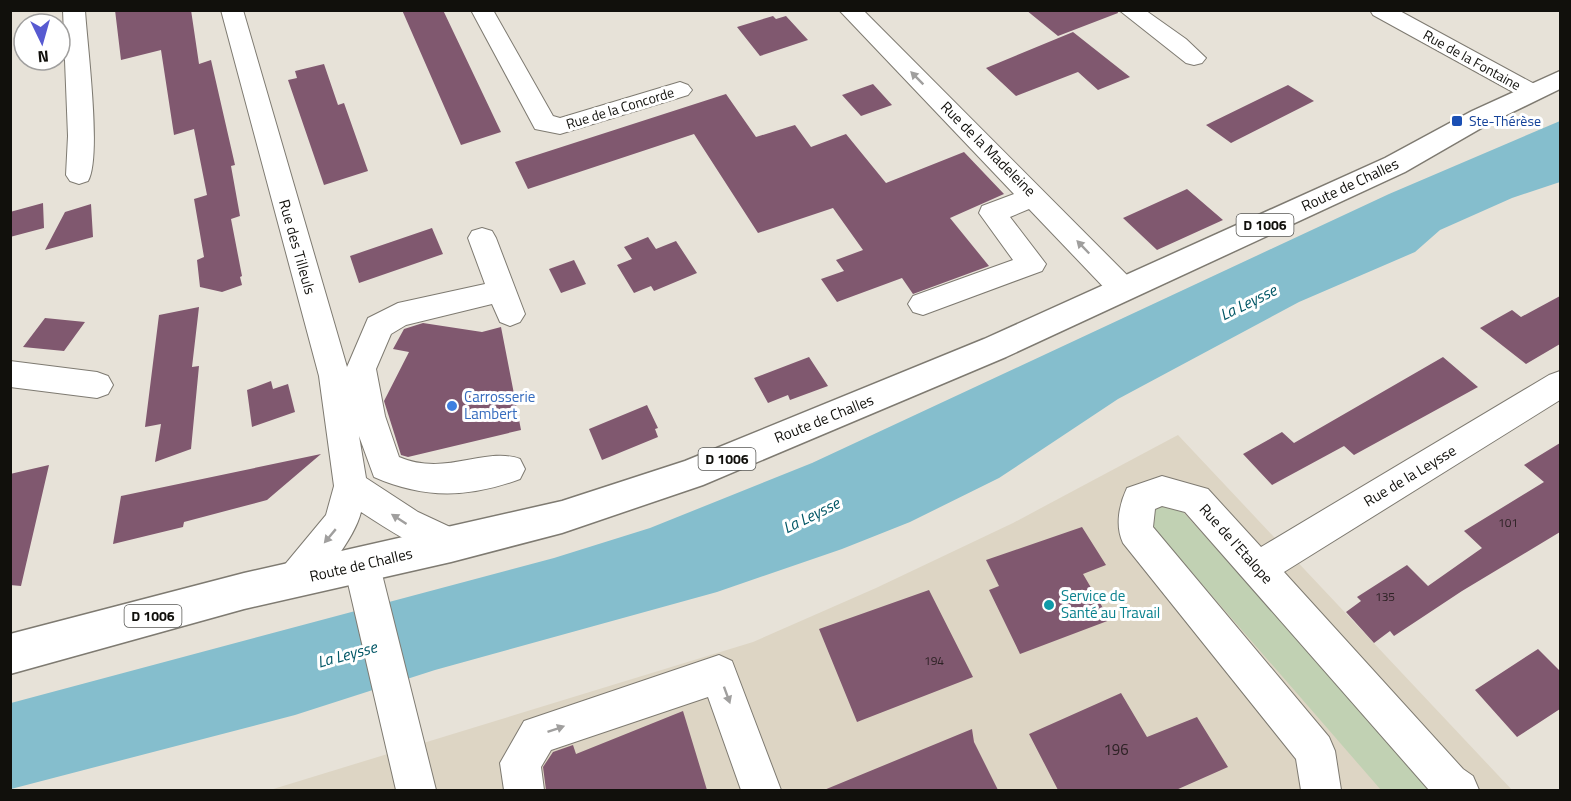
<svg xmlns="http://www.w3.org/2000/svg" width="1571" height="801" font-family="'Titillium Web',sans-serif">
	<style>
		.built { fill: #ddd5c4 }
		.green { fill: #c1d1b3 }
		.water { fill: #85becd }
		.building { fill: #80586f }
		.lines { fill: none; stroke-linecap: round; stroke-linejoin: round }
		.minor-casing { stroke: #7e7a71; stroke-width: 2 }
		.major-casing { stroke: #7e7a71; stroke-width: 3 }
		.minor { fill: #fff; fill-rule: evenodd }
		.major { fill: #fff; fill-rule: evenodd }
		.oneway { fill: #a09f9e }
		.transit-dot { fill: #1a4fb4; stroke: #fff; stroke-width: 2 }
		.shop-dot { fill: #3f7fe0; stroke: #fff; stroke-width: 2 }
		.culture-dot { fill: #0f9aa8; stroke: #fff; stroke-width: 2 }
		.labels { text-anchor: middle; stroke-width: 6; stroke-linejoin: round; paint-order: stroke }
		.number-label { font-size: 12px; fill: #2d2225 }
		.far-street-label { font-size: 14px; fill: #11100c; stroke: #fff }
		.far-transit-label { font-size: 14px; fill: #164399; stroke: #fff; text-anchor: start }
		.shield { fill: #fff; stroke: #585855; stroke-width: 1.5 }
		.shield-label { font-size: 14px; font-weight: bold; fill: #11100c }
		.street-label { font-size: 15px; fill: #11100c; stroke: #fff }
		.shop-label { font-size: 15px; fill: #366cbe; stroke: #fff; text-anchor: start }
		.culture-label { font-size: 15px; fill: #0d838f; stroke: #fff; text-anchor: start }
		.near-number-label { font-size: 15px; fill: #2d2225 }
		.water-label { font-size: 16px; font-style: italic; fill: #005665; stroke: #fff }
	</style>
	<rect width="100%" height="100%" fill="#e7e2d8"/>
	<path class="built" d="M 1178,435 L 1512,790 L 270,790 L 753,642 L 876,588 L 1013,523 Z"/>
	<path class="green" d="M 1161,502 L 1183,512 L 1435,790 L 1381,790 L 1154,529 L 1147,511 Z"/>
	<path class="water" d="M 1560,121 L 1560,182 L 1512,198 L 1440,230 L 1415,252 L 1299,302 L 1118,399 L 999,478 L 910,522 L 842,549 L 717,592 L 435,670 L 295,715 L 11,789 L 11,703 L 554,558 L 650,528 L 812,463 L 1389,194 Z"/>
	<path class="building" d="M 115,10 L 191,10 L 199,64 L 211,60 L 235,165 L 231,166 L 240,216 L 231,219 L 242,276 L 240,277 L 242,285 L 222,292 L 200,287 L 197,260 L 204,257 L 194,199 L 207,195 L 194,129 L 174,135 L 161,50 L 121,60 Z
		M 402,10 L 443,10 L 501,132 L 461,145 Z
		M 1026,10 L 1117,10 L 1118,13 L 1058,36 Z
		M 773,16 L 776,19 L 786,16 L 808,40 L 760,56 L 737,27 Z
		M 1073,32 L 1130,77 L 1098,90 L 1078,72 L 1016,96 L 986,68 Z
		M 324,64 L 338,105 L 344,103 L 368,171 L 324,185 L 288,80 L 297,78 L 295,71 Z
		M 873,84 L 892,105 L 861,116 L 842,95 Z
		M 1288,85 L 1314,101 L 1231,143 L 1206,125 Z
		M 726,94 L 756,137 L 795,125 L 811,147 L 846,134 L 886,183 L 964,152 L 1004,194 L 950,218 L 989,266 L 913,294 L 902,278 L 837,302 L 821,279 L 844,271 L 836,260 L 863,250 L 833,208 L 758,233 L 694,134 L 528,189 L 515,162 Z
		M 1187,189 L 1223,220 L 1157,250 L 1123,218 Z
		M 43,203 L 44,228 L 10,237 L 10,212 Z
		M 91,204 L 93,237 L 45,250 L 65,212 Z
		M 432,228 L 443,254 L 359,283 L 350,256 Z
		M 648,237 L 656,249 L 676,241 L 697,273 L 654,291 L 651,286 L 634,293 L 617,265 L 632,259 L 624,247 Z
		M 574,260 L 586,284 L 561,293 L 549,269 Z
		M 1560,296 L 1560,344 L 1526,364 L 1480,328 L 1512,310 L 1521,317 Z
		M 199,307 L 192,367 L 199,366 L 191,449 L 155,462 L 161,424 L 145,427 L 159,315 Z
		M 45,318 L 85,322 L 64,351 L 23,347 Z
		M 423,323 L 482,332 L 501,327 L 521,430 L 408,457 L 401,455 L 384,401 L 409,352 L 393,349 L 404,329 Z
		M 809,357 L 828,386 L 790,400 L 788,395 L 768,403 L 754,378 Z
		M 1443,357 L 1478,387 L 1354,455 L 1344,446 L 1272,485 L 1243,454 L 1282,432 L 1294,443 Z
		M 271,381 L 273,389 L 288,384 L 295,412 L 252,427 L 247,390 Z
		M 647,405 L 658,428 L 655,429 L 658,437 L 602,460 L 589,429 Z
		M 1560,443 L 1560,532 L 1462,591 L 1394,636 L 1390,631 L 1374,643 L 1346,612 L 1361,601 L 1357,597 L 1407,565 L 1428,586 L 1482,548 L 1464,531 L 1544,482 L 1524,465 Z
		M 321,454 L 267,500 L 184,522 L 183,527 L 113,544 L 121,496 Z
		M 49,465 L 21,586 L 10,585 L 10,474 Z
		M 1082,527 L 1106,565 L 1083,574 L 1110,620 L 1020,654 L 989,590 L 999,586 L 986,560 Z
		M 929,590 L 973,677 L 857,722 L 819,629 Z
		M 1538,649 L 1560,671 L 1560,709 L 1517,737 L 1475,690 Z
		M 1121,693 L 1147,737 L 1197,717 L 1228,767 L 1176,790 L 1058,790 L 1029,734 Z
		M 683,711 L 707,790 L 546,790 L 543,767 L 553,752 L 573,745 L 576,754 Z
		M 972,729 L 974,742 L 998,790 L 824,790 Z"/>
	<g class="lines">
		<defs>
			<path id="minor" d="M 63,10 L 85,10 C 87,44 102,157 88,181 L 79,184 L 70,181 L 66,175 L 68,136 Z
				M 221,10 L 243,10 L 347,367 L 368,318 L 398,303 L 485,284 L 468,238 L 472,231 L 482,228 L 492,231 L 496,238 L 525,314 L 520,322 L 510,326 L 500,322 L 492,304 L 406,325 L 391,334 L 376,369 L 385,416 L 399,457 C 445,477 486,446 520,459 L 525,469 L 520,479 C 469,498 424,499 374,477 L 359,436 L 366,478 L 418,512 L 463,533 L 468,545 L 463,557 L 451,561 C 419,549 390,531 361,512 C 355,537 319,587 295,597 L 282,592 L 277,580 L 282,568 L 326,515 L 334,486 L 319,376 Z
				M 471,10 L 493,10 L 553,116 L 560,118 L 680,82 L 688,85 L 692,90 L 688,95 L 560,134 L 535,129 Z
				M 839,10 L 863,10 L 1133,281 L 1137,289 L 1133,297 L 1123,300 L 1113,297 L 1029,209 L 1010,217 L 1046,264 L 1042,271 L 923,315 L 913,312 L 908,304 L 913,296 L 1013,260 L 979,213 L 982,206 L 1014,194 Z
				M 1119,10 L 1145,10 L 1186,39 L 1206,58 L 1202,63 L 1194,65 L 1186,63 Z
				M 1370,10 L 1398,10 L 1540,87 L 1543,92 L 1540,97 L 1531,100 L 1522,97 L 1373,15 Z
				M 10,361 L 97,372 L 108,376 L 113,385 L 108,394 L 97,398 L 10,387 Z
				M 1560,371 L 1560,400 L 1284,572 L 1463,769 L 1473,776 L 1479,790 L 1429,790 L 1185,512 L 1162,506 L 1155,509 L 1153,527 L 1329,737 L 1335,751 L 1341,790 L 1301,790 L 1296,759 L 1123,543 C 1115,526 1119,505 1127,488 L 1162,476 L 1208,489 L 1261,547 L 1549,375 Z
				M 362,549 L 375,554 L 380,566 L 436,790 L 396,790 L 344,566 L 349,554 Z
				M 719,655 L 732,661 L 781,790 L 741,790 L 708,697 L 551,750 L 541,767 L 544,790 L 504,790 L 500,763 L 524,721 Z"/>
			<path id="major" d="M 1560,71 L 1560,89 L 1490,123 L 1405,172 L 1006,357 L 703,485 L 562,533 L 451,562 L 244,609 L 10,674 L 10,634 L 244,573 L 562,501 L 685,461 L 984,339 L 1385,158 L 1472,111 Z"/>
		</defs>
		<use href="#minor" class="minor-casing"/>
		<use href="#major" class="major-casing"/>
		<use href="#minor" class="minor"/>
		<use href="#major" class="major"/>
	</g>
	<defs><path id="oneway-solid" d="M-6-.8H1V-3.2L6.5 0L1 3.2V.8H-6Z" transform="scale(1.5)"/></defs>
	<g class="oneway">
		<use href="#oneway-solid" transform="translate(917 78) rotate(-135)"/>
		<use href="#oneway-solid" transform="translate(1083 247) rotate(-134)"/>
		<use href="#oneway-solid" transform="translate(399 519) rotate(-147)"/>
		<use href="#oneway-solid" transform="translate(330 536) rotate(130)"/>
		<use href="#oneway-solid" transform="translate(727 695) rotate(70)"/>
		<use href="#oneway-solid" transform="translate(556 729) rotate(-19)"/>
	</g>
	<rect class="transit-dot" x="1451" y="115" width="12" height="12" rx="3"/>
	<circle class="shop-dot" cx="452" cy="406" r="6"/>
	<circle class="culture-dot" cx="1049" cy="605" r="6"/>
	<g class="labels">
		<g class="number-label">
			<text x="1508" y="527">101</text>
			<text x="1385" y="601">135</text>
			<text x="934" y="665">194</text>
		</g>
		<g class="far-street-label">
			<text transform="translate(1472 60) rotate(29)" y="5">Rue de la Fontaine</text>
			<text transform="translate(620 108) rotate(-17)" y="5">Rue de la Concorde</text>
		</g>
		<g class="far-transit-label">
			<text x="1469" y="126">Ste-Thérèse</text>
		</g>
		<g class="shield">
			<rect x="1236.5" y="214" width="57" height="22" rx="4.5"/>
			<rect x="698.5" y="448" width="57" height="22" rx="4.5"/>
			<rect x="124.5" y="605" width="57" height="22" rx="4.5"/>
		</g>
		<g class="shield-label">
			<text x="1265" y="230">D 1006</text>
			<text x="727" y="464">D 1006</text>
			<text x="153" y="621">D 1006</text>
		</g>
		<g class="street-label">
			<text transform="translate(988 149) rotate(45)" y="5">Rue de la Madeleine</text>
			<text transform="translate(1350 185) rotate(-25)" y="5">Route de Challes</text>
			<text transform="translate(297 247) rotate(74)" y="5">Rue des Tilleuls</text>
			<text transform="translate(824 419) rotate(-22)" y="5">Route de Challes</text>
			<text transform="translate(1410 476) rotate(-31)" y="5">Rue de la Leysse</text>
			<text transform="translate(1236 544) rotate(48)" y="5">Rue de l'Etalope</text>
			<text transform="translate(361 565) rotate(-13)" y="5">Route de Challes</text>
		</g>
		<g class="shop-label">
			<text x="464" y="402">Carrosserie<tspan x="464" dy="17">Lambert</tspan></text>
		</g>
		<g class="culture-label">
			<text x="1061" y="601">Service de<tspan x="1061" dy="17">Santé au Travail</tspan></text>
		</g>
		<g class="near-number-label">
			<text x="1116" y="755">196</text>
		</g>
		<g class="water-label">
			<text transform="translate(1248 302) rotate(-26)" y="6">La Leysse</text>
			<text transform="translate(811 515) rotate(-26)" y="6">La Leysse</text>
			<text transform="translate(347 654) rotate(-15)" y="6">La Leysse</text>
		</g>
	</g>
	<rect width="1571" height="801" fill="none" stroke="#11100c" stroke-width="24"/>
	<g transform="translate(42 42) rotate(175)"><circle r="28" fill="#ffffff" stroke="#a09f9e" stroke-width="1.5"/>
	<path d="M0-4.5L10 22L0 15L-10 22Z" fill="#575ad1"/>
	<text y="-9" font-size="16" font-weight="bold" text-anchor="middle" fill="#11100c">N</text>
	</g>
</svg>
